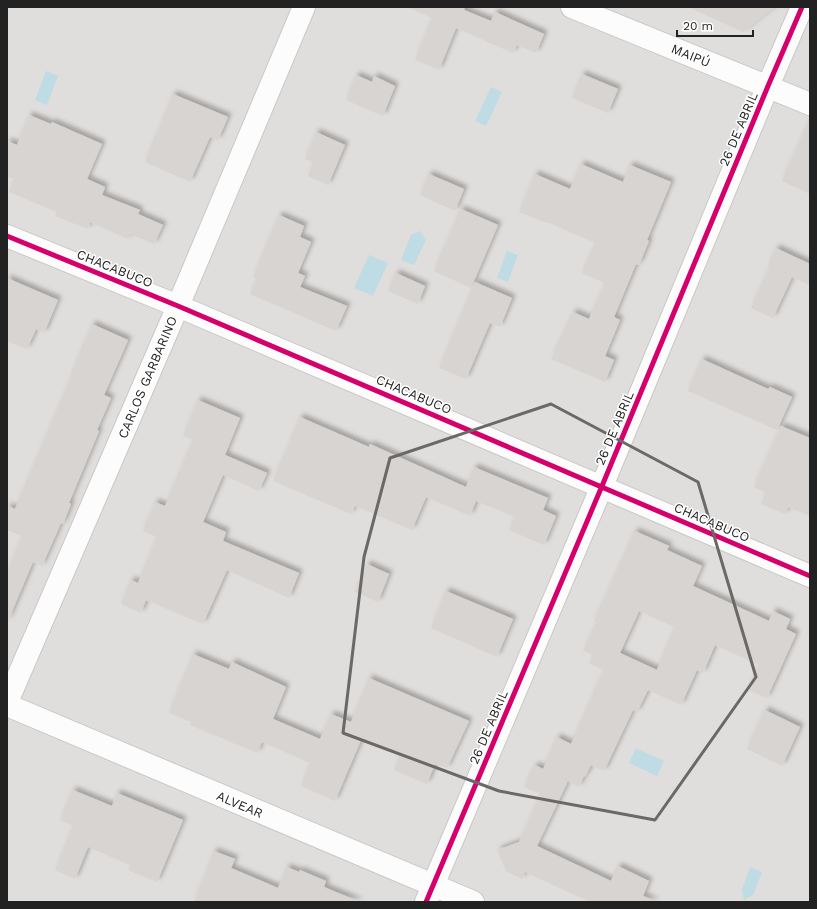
<svg xmlns="http://www.w3.org/2000/svg" width="817" height="909" font-family="'Work Sans',sans-serif">
	<style>
		.residential { fill: #dfdedc }
		.water { fill: #bfdbe3 }
		.building { fill: #d7d4d2; fill-rule: evenodd; filter: url(#shadow) }
		.lines { fill: none; stroke-linecap: round; stroke-linejoin: round }
		.minor-casing { stroke: #c9c8c7; stroke-width: 24 }
		.minor { stroke: #fdfcfc; stroke-width: 22 }
		.cycleway-casing { stroke: #fff; stroke-width: 8 }
		.cycleway { stroke: #d6006c; stroke-width: 5 }
		.marked { fill: none; stroke: #6a6968; stroke-width: 3; stroke-linejoin: round }
		.labels { text-anchor: middle; stroke-width: 3; stroke-linejoin: round; paint-order: stroke }
		.street-label { font-size: 13px; fill: #222; stroke: #fff }
	</style>
	<defs>
		<filter id="shadow"><feDropShadow dx="3.5" dy="-3.5" stdDeviation="2" flood-color="#0004"/></filter>
	</defs>
	<rect width="100%" height="100%" fill="#f0eeeb"/>
	<path class="residential" d="M 7,7 L 810,7 L 810,902 L 7,902 Z"/>
	<path class="water" d="M 46,71 L 58,76 L 47,105 L 35,100 Z
		M 491,87 L 502,92 L 486,126 L 475,121 Z
		M 420,231 L 426,240 L 414,265 L 401,260 L 411,235 Z
		M 507,251 L 518,255 L 508,282 L 497,278 Z
		M 369,255 L 388,263 L 373,296 L 354,288 Z
		M 636,748 L 664,761 L 657,776 L 629,763 Z
		M 750,867 L 762,872 L 753,895 L 744,900 L 742,890 Z"/>
	<path class="building" d="M 407,7 L 465,7 L 464,10 L 491,21 L 495,12 L 544,34 L 536,53 L 517,45 L 513,53 L 456,28 L 439,70 L 415,60 L 432,18 Z
		M 688,7 L 775,7 L 743,32 Z
		M 582,74 L 618,89 L 608,113 L 572,98 Z
		M 356,75 L 372,82 L 374,76 L 395,86 L 383,116 L 346,100 Z
		M 173,94 L 228,117 L 218,140 L 210,137 L 190,182 L 145,162 Z
		M 29,115 L 51,124 L 52,122 L 102,144 L 87,179 L 105,187 L 102,195 L 140,210 L 138,214 L 163,225 L 154,244 L 130,234 L 128,239 L 90,222 L 88,229 L 55,216 L 57,212 L 9,192 L 14,179 L 7,176 L 7,141 L 17,145 Z
		M 810,119 L 810,194 L 782,181 Z
		M 316,132 L 345,145 L 328,185 L 308,176 L 313,162 L 305,159 Z
		M 581,164 L 623,182 L 630,165 L 671,182 L 647,240 L 649,241 L 639,265 L 636,264 L 614,317 L 620,320 L 605,356 L 614,360 L 605,382 L 551,359 L 573,312 L 589,319 L 605,283 L 582,273 L 595,243 L 547,222 L 547,223 L 519,212 L 535,174 L 570,189 Z
		M 429,174 L 464,189 L 455,211 L 420,195 Z
		M 461,209 L 498,225 L 471,288 L 434,271 Z
		M 279,215 L 304,226 L 300,237 L 311,242 L 298,273 L 305,276 L 300,287 L 347,306 L 336,331 L 250,294 L 257,278 L 253,277 Z
		M 776,248 L 810,264 L 810,285 L 792,277 L 773,318 L 751,308 L 770,267 L 768,266 Z
		M 396,273 L 425,286 L 418,304 L 388,291 Z
		M 7,278 L 58,300 L 44,333 L 36,329 L 27,349 L 7,341 Z
		M 475,282 L 512,298 L 500,327 L 490,323 L 466,379 L 439,368 Z
		M 92,324 L 128,340 L 104,395 L 111,398 L 97,430 L 99,431 L 69,503 L 71,504 L 63,524 L 61,523 L 42,566 L 33,562 L 7,623 L 7,573 L 22,536 L 7,530 L 7,506 L 15,509 L 72,375 L 71,374 Z
		M 702,359 L 768,389 L 770,387 L 792,397 L 777,430 L 688,391 Z
		M 198,400 L 240,418 L 225,455 L 267,473 L 259,491 L 223,475 L 203,522 L 226,532 L 223,541 L 299,573 L 289,598 L 227,570 L 203,624 L 146,600 L 141,613 L 121,604 L 131,580 L 138,583 L 157,537 L 143,531 L 155,502 L 165,506 L 193,440 L 183,436 Z
		M 300,417 L 369,447 L 370,444 L 466,487 L 474,467 L 548,498 L 543,510 L 556,516 L 544,545 L 509,530 L 515,517 L 476,501 L 470,516 L 426,497 L 412,530 L 355,506 L 351,514 L 273,481 Z
		M 781,426 L 810,438 L 810,516 L 788,507 L 785,514 L 761,504 L 766,493 L 754,487 Z
		M 635,531 L 669,546 L 667,550 L 702,566 L 693,586 L 769,621 L 773,611 L 790,619 L 786,629 L 796,634 L 767,698 L 748,690 L 759,665 L 715,645 L 703,673 L 697,670 L 681,705 L 648,690 L 637,712 L 633,710 L 604,771 L 591,765 L 585,777 L 584,776 L 579,787 L 568,781 L 537,846 L 611,881 L 618,866 L 649,881 L 643,896 L 656,902 L 590,902 L 525,872 L 522,879 L 506,871 L 497,850 L 519,842 L 541,794 L 524,787 L 535,765 L 543,769 L 557,737 L 571,744 L 604,670 L 589,663 L 593,655 L 583,651 L 597,623 L 594,621 ZM 639,611 L 674,627 L 657,670 L 620,653 Z
		M 367,564 L 389,574 L 378,602 L 355,592 Z
		M 446,591 L 513,619 L 497,657 L 431,628 Z
		M 193,654 L 229,669 L 232,662 L 286,687 L 273,719 L 320,739 L 331,714 L 351,722 L 369,678 L 469,721 L 447,768 L 435,764 L 427,784 L 394,770 L 400,756 L 361,740 L 335,801 L 301,786 L 310,763 L 262,742 L 257,753 L 190,725 L 191,722 L 169,713 Z
		M 765,710 L 800,727 L 782,766 L 747,749 Z
		M 73,790 L 112,806 L 117,793 L 183,820 L 157,882 L 128,870 L 130,865 L 88,847 L 75,879 L 55,870 L 73,826 L 60,820 Z
		M 214,851 L 235,859 L 231,868 L 278,888 L 287,867 L 299,872 L 300,870 L 326,881 L 324,887 L 360,902 L 194,902 Z"/>
	<g class="lines">
		<defs>
			<path id="minor" d="M 572,7 L 810,104
				M 7,236 L 178,306 L 810,576
				M 7,702 L 178,306 L 304,7
				M 7,705 L 473,902
				M 426,902 L 602,486 L 768,86 L 802,7"/>
		</defs>
		<use href="#minor" class="minor-casing"/>
		<use href="#minor" class="minor"/>
		<defs>
			<path id="cycleway" d="M 7,236 L 178,306 L 810,576
				M 426,902 L 602,486 L 768,86 L 802,7"/>
		</defs>
		<use href="#cycleway" class="cycleway-casing"/>
		<use href="#cycleway" class="cycleway"/>
	</g>
	<path class="marked" d="M 551,404 L 698,482 L 756,677 L 655,820 L 499,791 L 343,733 L 364,557 L 390,458 Z"/>
	<g class="labels">
		<g class="street-label">
			<text transform="translate(691 55) rotate(22)" y="5">MAIPÚ</text>
			<text transform="translate(738 129) rotate(-67)" y="5">26 DE ABRIL</text>
			<text transform="translate(115 268) rotate(22)" y="5">CHACABUCO</text>
			<text transform="translate(147 377) rotate(-67)" y="5">CARLOS GARBARINO</text>
			<text transform="translate(414 394) rotate(23)" y="5">CHACABUCO</text>
			<text transform="translate(614 428) rotate(-67)" y="5">26 DE ABRIL</text>
			<text transform="translate(712 522) rotate(23)" y="5">CHACABUCO</text>
			<text transform="translate(488 727) rotate(-67)" y="5">26 DE ABRIL</text>
			<text transform="translate(240 804) rotate(23)" y="5">ALVEAR</text>
		</g>
	</g>
	<rect width="817" height="909" fill="none" stroke="#222222" stroke-width="16"/>
	<path d="M677 30v6h76v-6" fill="none" stroke="#222222" stroke-width="2"/>
	<text x="683" y="30" font-size="12" fill="#222222" stroke="#ffffff" stroke-width="3" paint-order="stroke">20 m</text>
</svg>
